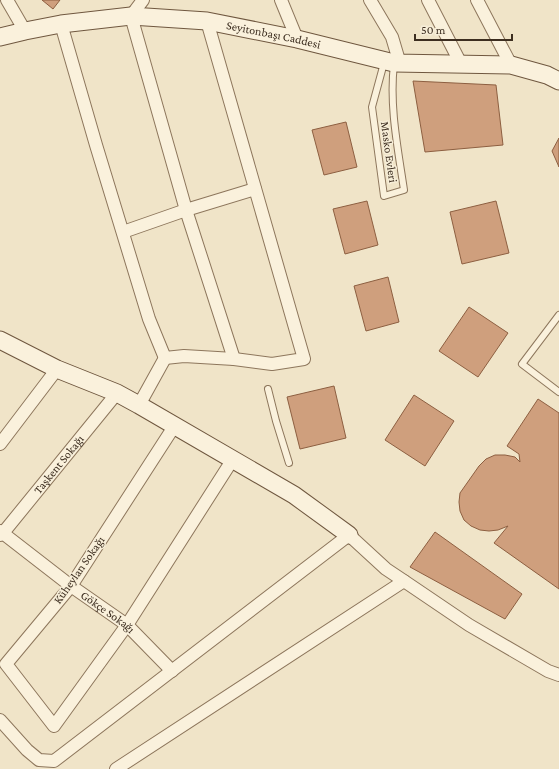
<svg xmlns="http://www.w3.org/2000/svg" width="559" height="769" font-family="'Crimson Pro',serif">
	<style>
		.building { fill: #cf9f7d; stroke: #8d5f41 }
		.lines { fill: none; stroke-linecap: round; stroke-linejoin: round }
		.lane-casing { stroke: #8d765c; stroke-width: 8 }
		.street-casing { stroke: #8d765c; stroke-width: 14 }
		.secondary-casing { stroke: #6f573f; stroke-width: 19 }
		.lane { stroke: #faf1dc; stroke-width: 6 }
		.street { stroke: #faf1dc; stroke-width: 12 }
		.secondary { stroke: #faf1dc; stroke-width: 17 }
		.labels { text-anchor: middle; stroke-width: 3; stroke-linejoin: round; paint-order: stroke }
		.street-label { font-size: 12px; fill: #3d2e20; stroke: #f7eed8 }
	</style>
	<rect width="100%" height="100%" fill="#f0e4c8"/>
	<path class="building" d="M 42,0 L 60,0 L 53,9 Z
		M 413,81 L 496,85 L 503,145 L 425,152 Z
		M 346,122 L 357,167 L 324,175 L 312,130 Z
		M 559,138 L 559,167 L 552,151 Z
		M 367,201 L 378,245 L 345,254 L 333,209 Z
		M 496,201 L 509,253 L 462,264 L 450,212 Z
		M 388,277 L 399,322 L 366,331 L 354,286 Z
		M 469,307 L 508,333 L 478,377 L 439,351 Z
		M 334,386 L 346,438 L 300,449 L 287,397 Z
		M 414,395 L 454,421 L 425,466 L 385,440 Z
		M 538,399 L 559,413 L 559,589 L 494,543 L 508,526 L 498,530 L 489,531 L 480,530 L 471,526 L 464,520 L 460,511 L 459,502 L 460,493 L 479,466 L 486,459 L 495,455 L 505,455 L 515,457 L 520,462 L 519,454 L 507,446 Z
		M 435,532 L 522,594 L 505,619 L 410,567 Z"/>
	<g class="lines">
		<defs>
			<path id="lane" d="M 384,63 L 372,107 L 384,196 L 404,190 C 398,149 389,106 394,64
				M 559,315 L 522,364 L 559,392
				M 268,389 L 276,421 L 289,463"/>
			<g id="street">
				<path d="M 7,0 L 25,31"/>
				<path d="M 143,0 L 131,16 L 186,210 L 234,359"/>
				<path d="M 281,0 L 297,39"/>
				<path d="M 370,0 L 392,37 L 400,64"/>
				<path d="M 428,0 L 461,64"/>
				<path d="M 477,0 L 511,65"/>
				<path d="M 61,24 L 96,145 L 149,319 L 165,358"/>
				<path d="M 123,232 L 186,210 L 255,189"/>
				<path d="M 165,358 L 184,356 L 234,359 L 272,364 L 304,359 L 207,21"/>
				<path d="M 139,405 L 165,358"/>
				<path d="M 175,425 L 71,586 L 6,664 L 54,726 L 127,625 L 233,459"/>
				<path d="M 0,444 L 57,369"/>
				<path id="s1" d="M 0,531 L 71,586 L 127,625 L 172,671"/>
				<path id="s2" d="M 0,535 L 3,533 L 117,393"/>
				<path d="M 0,720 L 27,750 L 39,760 L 54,761 L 349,535 L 386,569 L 404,581 L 469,625 L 548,671 L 559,675"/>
				<path d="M 116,769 L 404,581"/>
			</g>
			<g id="secondary">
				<path id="s3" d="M 0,37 L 25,31 L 61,24 L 131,16 L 207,21 L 297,39 L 394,63 L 511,65 L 547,75 L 559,81"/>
				<path d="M 0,340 L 57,369 L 117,393 L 139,405 L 294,495 L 349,535"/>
			</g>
		</defs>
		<use href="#lane" class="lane-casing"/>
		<use href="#street" class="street-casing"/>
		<use href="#secondary" class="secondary-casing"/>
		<use href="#lane" class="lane"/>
		<use href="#street" class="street"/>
		<use href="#secondary" class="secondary"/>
	</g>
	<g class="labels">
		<g class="street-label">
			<text dy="4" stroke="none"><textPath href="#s3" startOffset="277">Seyitonbaşı Caddesi</textPath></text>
			<text transform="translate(389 152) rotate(82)" y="4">Masko Evleri</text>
			<text dy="4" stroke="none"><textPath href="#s2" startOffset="92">Taşkent Sokağı</textPath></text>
			<text transform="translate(79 570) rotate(-55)" y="4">Küheylan Sokağı</text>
			<text dy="4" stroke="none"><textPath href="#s1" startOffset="135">Gökçe Sokağı</textPath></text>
		</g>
	</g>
	<path d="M415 34v6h97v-6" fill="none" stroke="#3d2e20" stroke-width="2"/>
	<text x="421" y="34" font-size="12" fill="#3d2e20" stroke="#f7eed8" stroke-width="3" paint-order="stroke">50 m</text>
</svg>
